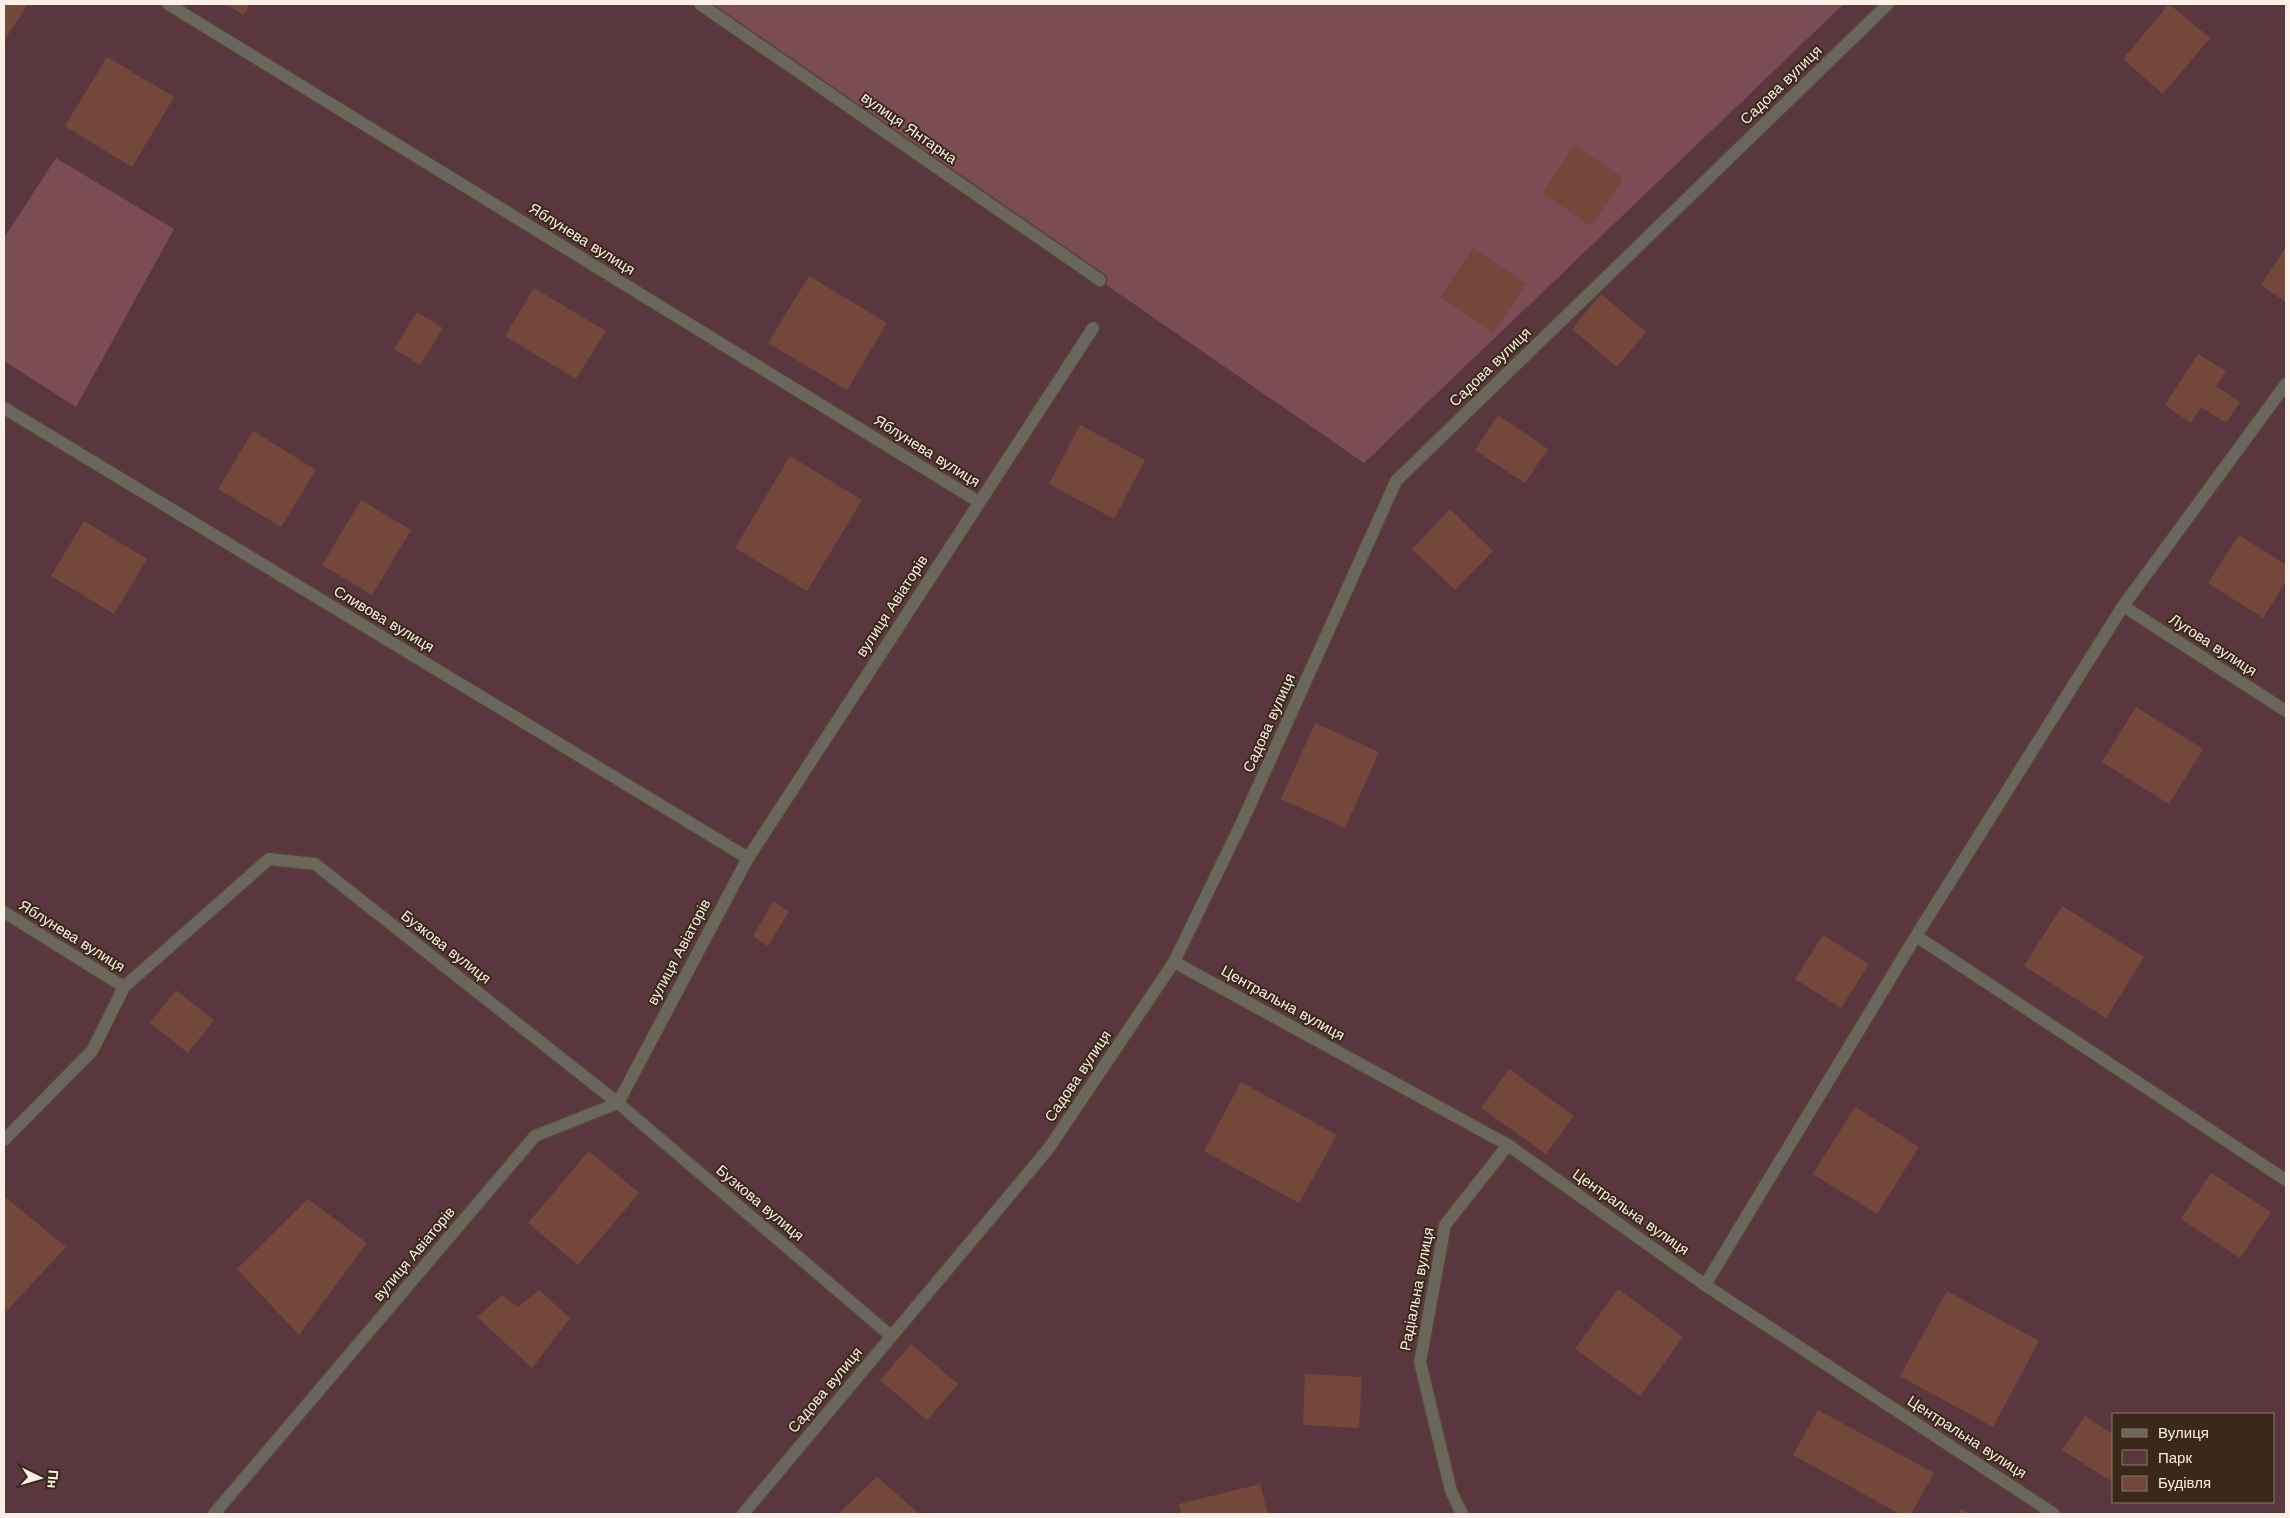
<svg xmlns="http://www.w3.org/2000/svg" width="2290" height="1518" font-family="'Work Sans',sans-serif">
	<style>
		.green { fill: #5a373e; fill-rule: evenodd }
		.forest { fill: #7c4c55 }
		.building { fill: #74473b }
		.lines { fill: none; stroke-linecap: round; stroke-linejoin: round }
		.street-casing { stroke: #554435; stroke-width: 15 }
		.street { stroke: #6a665c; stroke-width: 12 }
		.labels { text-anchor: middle; stroke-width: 4; stroke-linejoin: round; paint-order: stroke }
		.street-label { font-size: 15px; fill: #fcf0e6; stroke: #3a2818 }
	</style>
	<rect width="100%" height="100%" fill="#3a2818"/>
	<path class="green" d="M 4,4 L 700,4 L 1364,462 L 1844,4 L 2286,4 L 2286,1514 L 4,1514 ZM 2114,1414 L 2274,1414 L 2274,1502 L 2114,1502 Z"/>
	<path class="forest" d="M 700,4 L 1844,4 L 1364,463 Z
		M 56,158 L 174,229 L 76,407 L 4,361 L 4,238 Z"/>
	<path class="building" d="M 4,4 L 28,4 L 4,41 Z
		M 226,4 L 250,4 L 243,15 Z
		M 2169,4 L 2210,38 L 2163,94 L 2123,59 Z
		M 107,57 L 174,97 L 132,167 L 65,126 Z
		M 1574,145 L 1623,178 L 1591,226 L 1542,193 Z
		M 2286,247 L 2286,302 L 2261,285 Z
		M 1473,248 L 1526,284 L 1493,333 L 1440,297 Z
		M 809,276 L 887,323 L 847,390 L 768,343 Z
		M 534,288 L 606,331 L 576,379 L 505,336 Z
		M 1601,294 L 1646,332 L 1617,367 L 1572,329 Z
		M 417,312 L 443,328 L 420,365 L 394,349 Z
		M 2198,354 L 2226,371 L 2216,386 L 2240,402 L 2226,423 L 2201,407 L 2191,423 L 2165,405 Z
		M 1498,415 L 1548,449 L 1525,483 L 1475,450 Z
		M 1080,425 L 1145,460 L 1114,519 L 1049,484 Z
		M 253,431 L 316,470 L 281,527 L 218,489 Z
		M 790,456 L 862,500 L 807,591 L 735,548 Z
		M 361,500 L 411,530 L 372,595 L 322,565 Z
		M 1450,509 L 1493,551 L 1455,590 L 1412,549 Z
		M 84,521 L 147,559 L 114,614 L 51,576 Z
		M 2239,535 L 2286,565 L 2286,581 L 2263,618 L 2208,583 Z
		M 2136,707 L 2203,749 L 2169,804 L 2102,762 Z
		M 1315,723 L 1379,752 L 1345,828 L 1281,799 Z
		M 773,902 L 789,911 L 768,946 L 753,936 Z
		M 2062,906 L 2144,957 L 2106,1018 L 2024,966 Z
		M 1823,935 L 1869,964 L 1841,1008 L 1795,979 Z
		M 176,990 L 214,1020 L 188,1053 L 150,1023 Z
		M 1509,1069 L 1574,1116 L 1546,1154 L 1481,1108 Z
		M 1241,1082 L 1337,1135 L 1299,1203 L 1204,1151 Z
		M 1855,1107 L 1919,1147 L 1877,1214 L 1813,1174 Z
		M 589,1151 L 639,1193 L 578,1265 L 528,1223 Z
		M 2211,1173 L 2271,1212 L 2240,1258 L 2181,1219 Z
		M 4,1196 L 66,1247 L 4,1314 Z
		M 308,1199 L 367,1243 L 299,1335 L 237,1269 Z
		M 1618,1289 L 1683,1337 L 1640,1396 L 1575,1349 Z
		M 539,1290 L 570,1318 L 532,1368 L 477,1317 L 502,1295 L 518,1307 Z
		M 1947,1291 L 2039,1341 L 1993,1427 L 1900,1376 Z
		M 911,1344 L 958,1384 L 927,1420 L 880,1380 Z
		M 1305,1374 L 1362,1377 L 1359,1428 L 1303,1425 Z
		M 1818,1410 L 1934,1473 L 1911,1514 L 1900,1514 L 1793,1455 Z
		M 2085,1416 L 2114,1435 L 2114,1483 L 2062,1450 Z
		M 877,1477 L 917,1512 L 915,1514 L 838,1514 Z
		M 1260,1484 L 1268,1514 L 1181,1514 L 1179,1504 Z
		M 1961,1509 L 1970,1514 L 1958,1514 Z"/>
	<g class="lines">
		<defs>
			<path id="street" d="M 168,4 L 979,502
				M 700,4 L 1100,280
				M 4,408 L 748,858
				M 2123,606 L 2286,711
				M 4,912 L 124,987
				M 1916,936 L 2286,1180
				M 1174,962 L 1508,1145 L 1705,1285 L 2054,1514
				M 4,1140 L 92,1051 L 124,987 L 269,859 L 315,864 L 618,1103 L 891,1336
				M 1705,1285 L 1916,936 L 2123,606 L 2286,384
				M 214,1514 L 535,1136 L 618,1103 L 748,858 L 1093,328
				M 743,1514 L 1049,1148 L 1174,962 L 1243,820 L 1396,481 L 1888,4
				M 1462,1514 L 1451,1491 L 1420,1362 L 1445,1225 L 1508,1145"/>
		</defs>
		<use href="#street" class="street-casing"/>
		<use href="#street" class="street"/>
	</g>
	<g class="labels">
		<g class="street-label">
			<text transform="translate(1781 85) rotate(-44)" y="5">Садова вулиця</text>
			<text transform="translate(909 128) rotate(35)" y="5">вулиця Янтарна</text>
			<text transform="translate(582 239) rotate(32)" y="5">Яблунева вулиця</text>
			<text transform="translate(1490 367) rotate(-44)" y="5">Садова вулиця</text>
			<text transform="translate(927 451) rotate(32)" y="5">Яблунева вулиця</text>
			<text transform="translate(892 606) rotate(-57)" y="5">вулиця Авіаторів</text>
			<text transform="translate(384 619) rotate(31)" y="5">Сливова вулиця</text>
			<text transform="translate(2213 645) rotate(33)" y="5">Лугова вулиця</text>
			<text transform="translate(1269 723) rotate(-66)" y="5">Садова вулиця</text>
			<text transform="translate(72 936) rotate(32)" y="5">Яблунева вулиця</text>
			<text transform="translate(446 947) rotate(38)" y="5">Бузкова вулиця</text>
			<text transform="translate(679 952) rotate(-62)" y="5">вулиця Авіаторів</text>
			<text transform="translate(1283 1003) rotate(29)" y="5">Центральна вулиця</text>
			<text transform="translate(1078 1076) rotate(-56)" y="5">Садова вулиця</text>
			<text transform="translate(760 1203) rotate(40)" y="5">Бузкова вулиця</text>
			<text transform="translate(1631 1212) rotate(35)" y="5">Центральна вулиця</text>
			<text transform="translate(414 1254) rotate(-50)" y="5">вулиця Авіаторів</text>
			<text transform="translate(1417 1289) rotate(-79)" y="5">Радіальна вулиця</text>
			<text transform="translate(825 1390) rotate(-50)" y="5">Садова вулиця</text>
			<text transform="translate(1967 1437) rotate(33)" y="5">Центральна вулиця</text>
		</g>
	</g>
	<rect width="2290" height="1518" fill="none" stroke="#fcf0e6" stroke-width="10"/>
	<rect x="2112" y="1413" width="162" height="90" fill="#3a2818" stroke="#88786a"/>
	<rect x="2122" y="1429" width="25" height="8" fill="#6a665c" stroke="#88786a"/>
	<text x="2158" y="1438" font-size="15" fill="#fcf0e6">Вулиця</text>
	<rect x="2122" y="1450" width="25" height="15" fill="#5a373e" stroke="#88786a"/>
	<text x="2158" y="1463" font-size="15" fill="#fcf0e6">Парк</text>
	<rect x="2122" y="1476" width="25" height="15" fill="#74473b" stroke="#88786a"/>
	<text x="2158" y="1488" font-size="15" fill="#fcf0e6">Будівля</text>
	<g transform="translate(40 1478) rotate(95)" stroke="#3a2818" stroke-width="4" paint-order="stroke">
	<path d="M0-4L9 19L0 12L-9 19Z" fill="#fcf0e6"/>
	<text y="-8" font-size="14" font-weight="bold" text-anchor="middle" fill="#fcf0e6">Пн</text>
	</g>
</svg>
